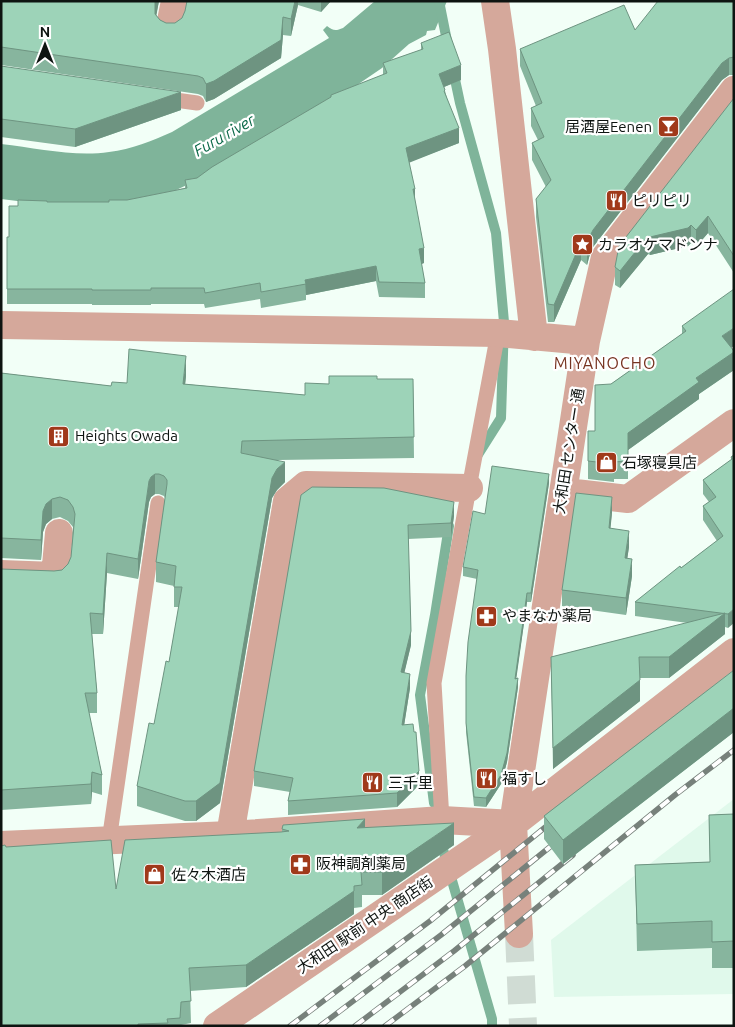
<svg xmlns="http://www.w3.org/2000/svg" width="735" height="1027" font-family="Ubuntu,'Noto Sans JP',sans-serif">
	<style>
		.built { fill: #e0f9eb }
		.water { fill: #7fb49a }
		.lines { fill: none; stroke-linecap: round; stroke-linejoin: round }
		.stream { stroke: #7fb49a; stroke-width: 10 }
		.minor-tunnel { stroke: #d0dcd4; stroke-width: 28; stroke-dasharray: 28 14; stroke-linecap: butt }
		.service { stroke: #d5a89b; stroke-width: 15 }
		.minor { stroke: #d5a89b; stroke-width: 28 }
		.rail-casing { stroke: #77817b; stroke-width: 5.5 }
		.rail { stroke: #fff; stroke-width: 4; stroke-dasharray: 11; stroke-linecap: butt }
		.wall { fill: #87b59e }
		.shaded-wall { fill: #6e9481 }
		.building { fill: #9dd3b8; stroke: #6e9481 }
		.labels { text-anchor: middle; stroke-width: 4.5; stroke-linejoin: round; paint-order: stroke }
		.poi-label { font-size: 15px; fill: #0e1411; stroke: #fff; text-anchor: start }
		.street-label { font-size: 15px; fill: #0e1411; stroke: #fff }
		.water-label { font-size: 16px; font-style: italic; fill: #096847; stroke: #fff }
		.neighbourhood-label { font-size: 16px; letter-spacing: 1px; fill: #773421; stroke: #fff }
	</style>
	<rect width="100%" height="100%" fill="#f2fff7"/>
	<path class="built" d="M 734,799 L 734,994 L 554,997 L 551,940 Z"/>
	<path class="water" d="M 375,1 L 447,1 L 435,30 L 427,31 L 426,35 L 409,44 L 382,68 L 338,98 L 193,182 L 170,193 L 134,202 L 66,207 L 1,199 L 1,144 C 37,148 74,157 109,152 C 132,149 152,141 172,132 L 329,38 L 323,30 L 327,26 C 333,31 336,31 343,28 Z"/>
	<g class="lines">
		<path class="stream" d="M 439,1 L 448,46
			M 453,70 L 460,103 L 496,233 L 504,322 L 501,418 L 477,456
			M 434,803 L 420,695 L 435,615 L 449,526
			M 440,839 L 492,1019 L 492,1026"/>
		<path class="minor-tunnel" d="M 519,934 L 523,1026"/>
		<path class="service" d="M 161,98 L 197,103
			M 442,820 L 434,683 L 469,488 L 498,333
			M 109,841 L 158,503"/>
		<path class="minor" d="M 495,1 L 502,49 L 534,337
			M 170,26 L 175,1
			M 1,325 L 498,333 L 586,341
			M 575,493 L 628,499 L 734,423
			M 1,574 L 55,576 L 59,533
			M 513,824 L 586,341 L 605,257 L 734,90
			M 230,835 L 287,501 L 306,485 L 469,488
			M 1,845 L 230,835 L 442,820 L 513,824
			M 519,934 L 513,824 L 734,652
			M 217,1026 L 513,824"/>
		<defs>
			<path id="rail" d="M 290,1026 L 430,921 L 554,820
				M 320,1026 L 441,935 L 561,838
				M 355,1026 L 454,951 L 573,855
				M 385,1026 L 465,966 L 675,795 L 734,750"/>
		</defs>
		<use href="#rail" class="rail-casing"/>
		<use href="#rail" class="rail"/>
	</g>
	<path class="wall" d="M 1,1 L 159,1 L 156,15 L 160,20 L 166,23 L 175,23 L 182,18 L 185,11 L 187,1 L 331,1 L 321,12 L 298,5 L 291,36 L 283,35 L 281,58 L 214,99 L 206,102 L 203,96 L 198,94 L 1,65 Z
		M 734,1 L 734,75 L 729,75 L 722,80 L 593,247 L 590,254 L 587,265 L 581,260 L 554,322 L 548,322 L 536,217 L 536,199 L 546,187 L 532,160 L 532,143 L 538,140 L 531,126 L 531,108 L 536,106 L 520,66 L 520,49 L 635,30 Z
		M 421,43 L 461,80 L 444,87 L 459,143 L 409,162 L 424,263 L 421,264 L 425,283 L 425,298 L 379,297 L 376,281 L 306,295 L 306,300 L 261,308 L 260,299 L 205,308 L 204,304 L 151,304 L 151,305 L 92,305 L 92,304 L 7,304 L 7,237 L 9,237 L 18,206 L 47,202 L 109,202 L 127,200 L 185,188 L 185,180 L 197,178 L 331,97 L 331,95 L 383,75 L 383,63 L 421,50 Z
		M 1,66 L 181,110 L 75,147 L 1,137 Z
		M 734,98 L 734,273 L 708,233 L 696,247 L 691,243 L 688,246 L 650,255 L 648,254 L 620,288 L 615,285 L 615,267 Z
		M 682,326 L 731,348 L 734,351 L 734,370 L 699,394 L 699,399 L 628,450 L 628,479 L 614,479 L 614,482 L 588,479 L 588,431 L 595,431 L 611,384 L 682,334 Z
		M 1,373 L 111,386 L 186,376 L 185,384 L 305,395 L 329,384 L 377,379 L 413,379 L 414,458 L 278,460 L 285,482 L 277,490 L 272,498 L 220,803 L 196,821 L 185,821 L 137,806 L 137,786 L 154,724 L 169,662 L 179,607 L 174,607 L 174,586 L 156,582 L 156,562 L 165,498 L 164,496 L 159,494 L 155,494 L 151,497 L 149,502 L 138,579 L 107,573 L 103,634 L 92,634 L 97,693 L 97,713 L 89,713 L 102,775 L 102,795 L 92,792 L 91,804 L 1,810 L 1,569 L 54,571 L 62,570 L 68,564 L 71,557 L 73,527 L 68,521 L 60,517 L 52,519 L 46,524 L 43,532 L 41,560 L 1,558 Z
		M 734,455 L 728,628 L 725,627 L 725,634 L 669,678 L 640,678 L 640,701 L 553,769 L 551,657 L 688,623 L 635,616 L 635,602 L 717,541 L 703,520 L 703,506 L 709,502 L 703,494 L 703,480 L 731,460 L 731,457 Z
		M 549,483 L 531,602 L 527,602 L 516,678 L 518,687 L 507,762 L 501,784 L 486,807 L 474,806 L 466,732 L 466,676 L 477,579 L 463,576 L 463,567 L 485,514 Z
		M 301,495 L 454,516 L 451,537 L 408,539 L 411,645 L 404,673 L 410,688 L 404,725 L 414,732 L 419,785 L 397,807 L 288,815 L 288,801 L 290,792 L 254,786 L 254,771 Z
		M 612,513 L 610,528 L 629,547 L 627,559 L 632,576 L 626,615 L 562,606 L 562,590 Z
		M 734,670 L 734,732 L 563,864 L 544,839 L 544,816 Z
		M 734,814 L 734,968 L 712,968 L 712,948 L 637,951 L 635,865 L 710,862 L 709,815 Z
		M 365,827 L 454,845 L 382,895 L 362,895 L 362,907 L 354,908 L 354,914 L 246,987 L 190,991 L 191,1023 L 181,1025 L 181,1026 L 1,1026 L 6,847 L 116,889 L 282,832 L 282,829 Z"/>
	<path class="shaded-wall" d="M 155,1 L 159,1 L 155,23 Z
		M 295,1 L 298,1 L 298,5 L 291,36 L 291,19 Z
		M 321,1 L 331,1 L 321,12 Z
		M 283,17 L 283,35 L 281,58 L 214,99 L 206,102 L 206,84 Z
		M 729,58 L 729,75 L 722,80 L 593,247 L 590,254 L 587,265 L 587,247 L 590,236 L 593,230 L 722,63 Z
		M 461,65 L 461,80 L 439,89 L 439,74 Z
		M 181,92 L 181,110 L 75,147 L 75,129 Z
		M 459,128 L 459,143 L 406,164 L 406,148 Z
		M 413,189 L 415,189 L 415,204 Z
		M 708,216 L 708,233 L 696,247 L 696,230 Z
		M 691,225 L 691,243 L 688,246 L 650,255 L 650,237 Z
		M 648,236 L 648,254 L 620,288 L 620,271 Z
		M 581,242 L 581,260 L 554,322 L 554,305 Z
		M 424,248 L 424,263 L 419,265 L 419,249 Z
		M 376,266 L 376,281 L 306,295 L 305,280 Z
		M 734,328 L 734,346 L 722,353 L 722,336 Z
		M 734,352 L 734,370 L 699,394 L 699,399 L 628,450 L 628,433 L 696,378 Z
		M 186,356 L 186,376 L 183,404 L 183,384 Z
		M 285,462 L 285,482 L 277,490 L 272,498 L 220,803 L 196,821 L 196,801 L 272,478 L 277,469 Z
		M 155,474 L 155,494 L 151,497 L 149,502 L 138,579 L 138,559 L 149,481 L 151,477 Z
		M 549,474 L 549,483 L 531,602 L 531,593 Z
		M 612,497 L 612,513 L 609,544 L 609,528 Z
		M 52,499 L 52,519 L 46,524 L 43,532 L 41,560 L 41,540 L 43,511 L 46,504 Z
		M 454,502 L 454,516 L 451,537 L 451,523 Z
		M 629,531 L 629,547 L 625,574 L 625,558 Z
		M 107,553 L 107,573 L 103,634 L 103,614 Z
		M 632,559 L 632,576 L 626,615 L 626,598 Z
		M 527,593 L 527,602 L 515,688 L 515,679 Z
		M 734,609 L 734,623 L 728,628 L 728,614 Z
		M 725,613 L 725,634 L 669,678 L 669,657 Z
		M 411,631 L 411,645 L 401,687 L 401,672 Z
		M 410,674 L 410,688 L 402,739 L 402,725 Z
		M 518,678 L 518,687 L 507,762 L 501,784 L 486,807 L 486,798 Z
		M 640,680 L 640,701 L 553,769 L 553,748 Z
		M 734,708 L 734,732 L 563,864 L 563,840 Z
		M 419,771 L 419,785 L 397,807 L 397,793 Z
		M 92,772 L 92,792 L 91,804 L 91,784 Z
		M 365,819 L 365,841 L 357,828 Z
		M 454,823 L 454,845 L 382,895 L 382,872 Z
		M 354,891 L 354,914 L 246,987 L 246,965 Z"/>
	<path class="building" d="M 1,1 L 155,1 L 155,14 L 160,20 L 166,23 L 175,23 L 182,18 L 185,11 L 187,1 L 295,1 L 291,19 L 283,17 L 281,40 L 214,81 L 206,84 L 203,78 L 198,76 L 1,47 Z
		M 658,1 L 734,1 L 734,57 L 729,58 L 722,63 L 593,230 L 590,236 L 587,247 L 581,242 L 554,305 L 548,304 L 536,199 L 551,180 L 532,143 L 544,137 L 531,108 L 542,103 L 520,49 L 624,5 L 635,30 Z
		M 449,32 L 461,65 L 439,74 L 445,90 L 444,91 L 459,128 L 406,148 L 415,189 L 413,189 L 424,248 L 419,249 L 425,283 L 379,282 L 376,266 L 305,280 L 306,284 L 261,292 L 260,283 L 205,293 L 204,288 L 151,288 L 151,290 L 92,290 L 92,289 L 7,289 L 7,237 L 9,237 L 9,206 L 18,206 L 18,200 L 47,201 L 47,202 L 109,202 L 109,200 L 127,200 L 187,188 L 185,180 L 197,178 L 212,167 L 331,97 L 331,95 L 387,73 L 383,63 L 423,49 L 421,43 Z
		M 1,66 L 181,92 L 75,129 L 1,119 Z
		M 734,98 L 734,256 L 708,216 L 696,230 L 691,225 L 688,228 L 650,237 L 648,236 L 620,271 L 615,267 L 619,246 Z
		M 734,289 L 734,328 L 722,336 L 734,351 L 734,352 L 696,378 L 699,382 L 628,433 L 628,461 L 614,462 L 614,464 L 588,461 L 588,431 L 595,431 L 595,385 L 611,384 L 686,331 L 682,326 Z
		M 129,349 L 186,356 L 183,384 L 305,395 L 305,383 L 329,384 L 329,376 L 377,376 L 377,379 L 413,379 L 414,437 L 242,441 L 241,453 L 285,462 L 277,469 L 272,478 L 220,783 L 196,801 L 185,801 L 137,786 L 149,723 L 154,724 L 166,661 L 169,662 L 182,587 L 174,587 L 176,566 L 156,562 L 167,484 L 167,480 L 164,476 L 159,474 L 155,474 L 151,477 L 149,481 L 138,559 L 107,553 L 103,614 L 90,613 L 97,693 L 85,693 L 102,775 L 92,772 L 91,784 L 1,790 L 1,569 L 54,571 L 62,570 L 68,564 L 71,557 L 75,514 L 73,507 L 68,500 L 60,497 L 52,499 L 46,504 L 43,511 L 41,540 L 1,538 L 1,373 L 111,386 L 112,382 L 127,383 Z
		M 734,455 L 734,609 L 728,614 L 635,602 L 680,566 L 681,568 L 723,536 L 703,506 L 716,497 L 703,480 L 732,459 L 731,457 Z
		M 492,466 L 549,474 L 531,593 L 527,593 L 515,679 L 518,678 L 507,753 L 501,775 L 486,798 L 474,797 L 466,723 L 466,676 L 468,642 L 478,570 L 463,567 L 473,511 L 485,514 Z
		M 312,487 L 384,488 L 454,502 L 451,523 L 408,525 L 411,631 L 401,672 L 410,674 L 402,725 L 413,724 L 414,732 L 416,732 L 419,771 L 397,793 L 288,801 L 293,778 L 254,771 L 301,495 Z
		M 576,493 L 612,497 L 609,528 L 629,531 L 625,558 L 632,559 L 626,598 L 562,590 Z
		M 725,613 L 669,657 L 639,657 L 640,680 L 553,748 L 551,657 Z
		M 734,670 L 734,708 L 563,840 L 544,816 Z
		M 734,814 L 734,941 L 712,942 L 712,921 L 637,924 L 635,865 L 710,862 L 709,815 Z
		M 365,819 L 357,828 L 454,823 L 382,872 L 361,872 L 362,885 L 354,886 L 354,891 L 246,965 L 189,968 L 191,1001 L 181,1002 L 180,1018 L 167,1019 L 168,1023 L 138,1024 L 138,1026 L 1,1026 L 1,846 L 5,845 L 6,847 L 111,840 L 116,889 L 125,840 L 281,832 L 289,831 L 282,829 L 283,825 Z"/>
	<defs>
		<symbol id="bar-square" viewBox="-11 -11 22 22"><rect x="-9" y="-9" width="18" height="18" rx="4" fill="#a0391a" stroke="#fff"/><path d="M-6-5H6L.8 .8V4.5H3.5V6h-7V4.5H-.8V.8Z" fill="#fff"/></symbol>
		<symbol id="restaurant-square" viewBox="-11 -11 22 22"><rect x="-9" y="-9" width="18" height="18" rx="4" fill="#a0391a" stroke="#fff"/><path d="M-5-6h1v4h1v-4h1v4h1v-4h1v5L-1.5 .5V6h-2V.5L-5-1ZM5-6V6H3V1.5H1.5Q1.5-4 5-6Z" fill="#fff"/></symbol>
		<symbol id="sight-square" viewBox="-11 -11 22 22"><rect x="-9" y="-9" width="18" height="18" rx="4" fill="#a0391a" stroke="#fff"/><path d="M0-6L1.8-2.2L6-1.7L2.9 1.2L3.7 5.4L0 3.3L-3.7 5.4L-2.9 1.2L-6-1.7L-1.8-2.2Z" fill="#fff"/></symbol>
		<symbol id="building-square" viewBox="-11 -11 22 22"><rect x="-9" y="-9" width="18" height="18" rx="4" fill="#a0391a" stroke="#fff"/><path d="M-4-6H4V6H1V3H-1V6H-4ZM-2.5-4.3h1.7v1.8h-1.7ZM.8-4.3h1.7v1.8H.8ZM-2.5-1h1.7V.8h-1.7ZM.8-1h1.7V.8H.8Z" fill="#fff"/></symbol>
		<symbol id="shop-square" viewBox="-11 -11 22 22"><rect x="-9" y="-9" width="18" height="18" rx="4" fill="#a0391a" stroke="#fff"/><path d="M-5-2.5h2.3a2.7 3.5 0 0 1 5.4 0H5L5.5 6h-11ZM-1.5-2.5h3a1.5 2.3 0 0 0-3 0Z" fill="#fff"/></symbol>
		<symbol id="pharmacy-square" viewBox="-11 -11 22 22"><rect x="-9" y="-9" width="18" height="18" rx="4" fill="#a0391a" stroke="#fff"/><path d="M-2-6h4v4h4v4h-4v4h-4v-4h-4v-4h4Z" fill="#fff"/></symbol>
	</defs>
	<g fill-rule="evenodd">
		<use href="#bar-square" x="656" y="114" width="25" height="25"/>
		<use href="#restaurant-square" x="604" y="188" width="25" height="25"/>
		<use href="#sight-square" x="570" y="232" width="25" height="25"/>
		<use href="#building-square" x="46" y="424" width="25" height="25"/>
		<use href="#shop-square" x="594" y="450" width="25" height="25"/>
		<use href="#pharmacy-square" x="474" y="604" width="25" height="25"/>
		<use href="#restaurant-square" x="474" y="766" width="25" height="25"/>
		<use href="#restaurant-square" x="360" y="770" width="25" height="25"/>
		<use href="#pharmacy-square" x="288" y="852" width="25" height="25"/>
		<use href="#shop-square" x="142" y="862" width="25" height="25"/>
	</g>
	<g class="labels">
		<g class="poi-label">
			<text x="652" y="132" text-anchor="end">居酒屋Eenen</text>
			<text x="632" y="206">ピリピリ</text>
			<text x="598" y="250">カラオケマドンナ</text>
			<text x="75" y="441">Heights Owada</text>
			<text x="622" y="468">石塚寝具店</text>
			<text x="502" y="621">やまなか薬局</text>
			<text x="502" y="784">福すし</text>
			<text x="388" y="788">三千里</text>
			<text x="316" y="869">阪神調剤薬局</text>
			<text x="171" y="880">佐々木酒店</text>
		</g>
		<g class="street-label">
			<text transform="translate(569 451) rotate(-81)" y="5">大和田 センター 通</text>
			<text transform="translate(365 925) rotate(-34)" y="5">大和田 駅前 中央 商店街</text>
		</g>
		<g class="water-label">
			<text transform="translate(224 135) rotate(-30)" y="6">Furu river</text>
		</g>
		<g class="neighbourhood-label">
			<text x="605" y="369">MIYANOCHO</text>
		</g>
	</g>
	<rect width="735" height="1027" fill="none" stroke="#0e1411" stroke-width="5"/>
	<g transform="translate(45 45)" stroke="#ffffff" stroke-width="4" paint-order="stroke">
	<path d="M0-4L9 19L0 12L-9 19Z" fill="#0e1411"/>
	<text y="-8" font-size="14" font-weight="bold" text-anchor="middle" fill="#0e1411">N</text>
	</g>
</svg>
